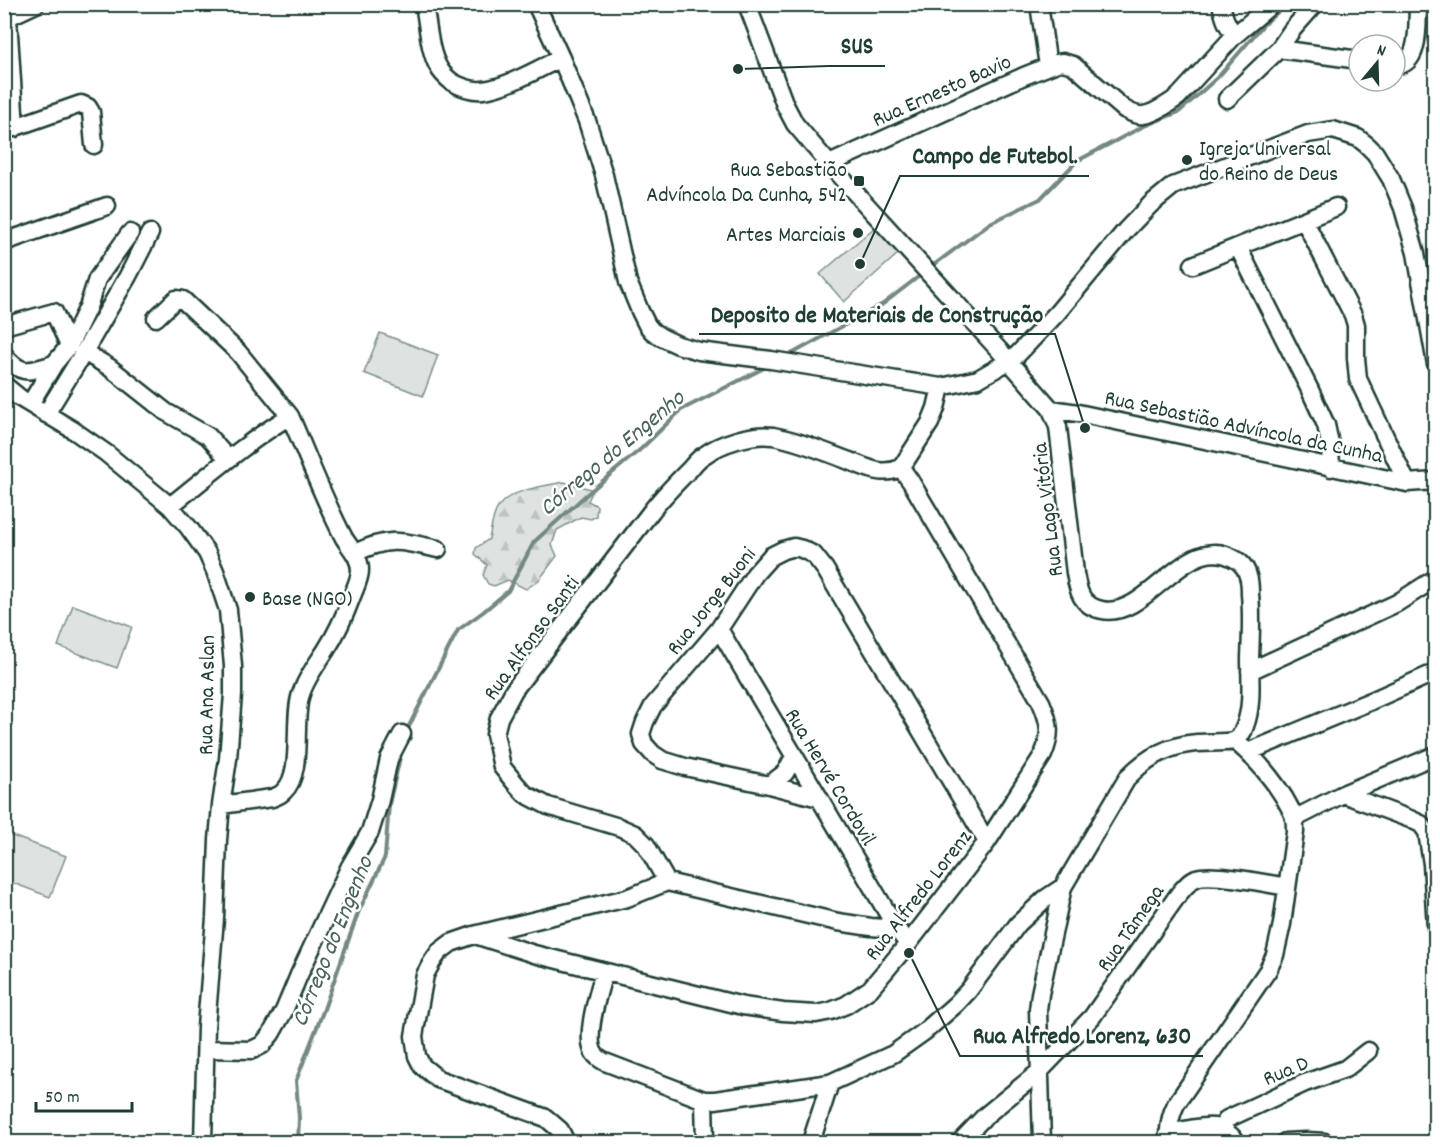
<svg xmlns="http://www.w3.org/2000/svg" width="1440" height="1147" font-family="Dekko,sans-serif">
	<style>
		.forest { fill: url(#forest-firs); stroke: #7e908b; stroke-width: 1.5 }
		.green { fill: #dee3e2; stroke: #7e908b; stroke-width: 1.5 }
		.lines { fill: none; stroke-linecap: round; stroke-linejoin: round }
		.stream { stroke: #758883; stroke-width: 4 }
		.minor-casing { stroke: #1f3d34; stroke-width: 21 }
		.minor { stroke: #fff; stroke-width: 16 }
		.poi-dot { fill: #1f3d34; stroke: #fff; stroke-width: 2 }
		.labels { text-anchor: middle; stroke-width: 5; stroke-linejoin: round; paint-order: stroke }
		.street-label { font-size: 22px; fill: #1f3d34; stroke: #fff }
		.poi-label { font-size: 22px; fill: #1f3d34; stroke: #fff; text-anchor: start }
		.water-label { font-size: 24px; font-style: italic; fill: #4a625b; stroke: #fff }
		.leader { fill: none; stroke: #1f3d34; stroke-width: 2 }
		.callout-dot { fill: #1f3d34; stroke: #fff; stroke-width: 2 }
		.callout-label { font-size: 24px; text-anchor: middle; font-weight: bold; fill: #1f3d34; stroke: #fff; stroke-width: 5; stroke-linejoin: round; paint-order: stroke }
	</style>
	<defs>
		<pattern id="forest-firs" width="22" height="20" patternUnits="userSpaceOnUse" patternTransform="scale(1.5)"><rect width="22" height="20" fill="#dee3e2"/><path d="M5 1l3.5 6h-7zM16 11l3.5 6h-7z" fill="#bec4c2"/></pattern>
	</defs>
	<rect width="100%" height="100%" fill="#fff"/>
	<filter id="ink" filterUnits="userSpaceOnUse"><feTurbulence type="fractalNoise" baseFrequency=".0167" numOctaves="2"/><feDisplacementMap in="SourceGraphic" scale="12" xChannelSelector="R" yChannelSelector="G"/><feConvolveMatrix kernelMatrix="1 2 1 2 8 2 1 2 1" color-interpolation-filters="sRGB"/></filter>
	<g filter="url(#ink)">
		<path class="forest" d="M 564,482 C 574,486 583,486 593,490 L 588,501 L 597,506 L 596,516 L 591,519 L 581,517 L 557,530 L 552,545 L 557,556 L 539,580 L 526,589 L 508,580 L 494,586 L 488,584 L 483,575 L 487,565 L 475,554 L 476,548 L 489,539 C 491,530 492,520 496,511 C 504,490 544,486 564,482 Z"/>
		<path class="green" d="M 875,227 L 899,253 L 844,302 L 820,274 Z
			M 380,333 L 438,355 L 423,396 L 364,373 Z
			M 73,605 L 132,627 L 117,668 L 58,646 Z
			M 7,834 L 66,856 L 50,897 L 5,880 L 5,840 Z"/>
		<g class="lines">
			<path class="stream" d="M 931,267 L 990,223 L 1040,199 L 1077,161 L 1142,127 L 1179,112 L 1219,76 L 1264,24 L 1287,4
				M 786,357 L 883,304 L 922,274
				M 406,732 L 458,630 L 483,612 L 508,591 L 534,542 L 586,495 L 642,448 L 681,410 L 768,366
				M 298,1142 L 299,1118 L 296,1081 L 324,1009 L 358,913 L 385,857 L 389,804 L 402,749"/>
			<defs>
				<path id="minor" d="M 424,4 C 428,24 429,52 439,68 C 442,74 447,78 452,82 C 461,87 473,91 483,90 C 508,87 538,69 561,58
					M 536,4 L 561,58 L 587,121 L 604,175 L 628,282 L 640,311 L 647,325 L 652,331 L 661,337 L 678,345 L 699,351 L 771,360 L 941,387 L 978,379 L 1009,361 L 1018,354 L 1057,313 L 1126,230 L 1151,204 L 1173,186 L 1308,134 L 1333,130 L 1358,138 L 1367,145 L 1375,153 L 1391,179 L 1403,208 L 1416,253 L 1436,364
					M 747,4 L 785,105 L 795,124 L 829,164 L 1009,361 L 1051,409 L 1058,427 L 1075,573 C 1078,591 1081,606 1102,610 C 1145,619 1182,540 1226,555 C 1237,559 1245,564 1248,576 C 1250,581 1250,588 1250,594 C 1252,615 1251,636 1250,658 C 1250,680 1253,705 1245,726 C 1243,733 1240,736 1235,741
					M 1039,4 L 1048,66
					M 1221,4 C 1224,17 1226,25 1235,35
					M 8,18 L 15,128
					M 4,19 L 36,4
					M 1279,49 L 1359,60
					M 1395,65 C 1421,66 1417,23 1418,4
					M 1227,99 L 1279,49 L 1292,30 L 1315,4
					M 4,131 L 81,104 L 88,107 L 91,112 L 94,145
					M 829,164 L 1024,76 L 1057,63 L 1063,62 L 1073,65 L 1124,109 C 1130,112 1136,116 1143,115 C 1154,114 1168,104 1178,97 L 1235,35 L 1272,4
					M 1304,220 L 1353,315 L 1356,325 L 1356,358 L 1358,379 L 1407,483
					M 4,242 L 107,206
					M 1238,247 L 1309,388 L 1326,425 L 1330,444 L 1331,468
					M 1193,265 L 1336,207
					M 156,318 L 176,299 L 183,300 L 238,352 L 290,416 C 247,442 209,475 170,506
					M 4,326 L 54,312 L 69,346
					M 84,352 L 128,276 L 150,233
					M 4,355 C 22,377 30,371 54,364
					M 4,385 L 20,398 L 73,430 L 106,453 L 170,506 L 189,528 L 207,553 L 215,571 L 228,610 L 233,666 L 233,694 L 228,759 L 221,805 L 218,840 L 215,918 L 206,1027 L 203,1142
					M 30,404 L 54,364 L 69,346 L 88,307 L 97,279 L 130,233
					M 1051,409 L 1078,413 L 1407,483 L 1436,481
					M 46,414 L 84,352 L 109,367 L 166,412 L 208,436 L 228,459
					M 355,553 C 389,536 403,541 438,549
					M 719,629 L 897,929 L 908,944
					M 1250,671 L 1397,603 L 1436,578
					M 1248,752 L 1371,701 L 1436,672
					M 769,785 L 785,773 L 794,757
					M 1343,794 L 1410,819 L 1421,824 L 1427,832 L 1432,864 L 1436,927
					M 819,798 L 769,785 L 685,767 L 662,760 L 653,754 L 644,744 L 641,734 L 645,722 L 653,706 L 719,629 L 755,574 L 771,556 L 783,550 L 794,547 L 802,549 L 814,555 L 825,569 L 987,842
					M 221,805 L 272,798 C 277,796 281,795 284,791 C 304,773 292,720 301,694 C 306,678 317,664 326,650 C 337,633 345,615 352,596 C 355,588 360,579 360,570 C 360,557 350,548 344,538 C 323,498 308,457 290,416
					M 1294,819 L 1343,794 L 1436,755
					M 667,882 L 838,922 L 871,927 L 897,929
					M 475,935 L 534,954 L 743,1006 L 783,1012 L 816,1014 L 831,1011 L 846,1005 L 870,989 L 908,944 L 987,842 L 1043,755 C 1052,734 1050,723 1041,702 L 911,482 L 901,468
					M 604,972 C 599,991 584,1036 594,1053 C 597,1058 601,1060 605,1062 L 704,1100 L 715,1100 L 830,1083 L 893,1054 L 924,1032 L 956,1004 L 969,990 L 1018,924 L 1045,899 L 1063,887 L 1128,777 C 1147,757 1170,745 1197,743 C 1210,742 1222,743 1235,741 C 1256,758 1284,791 1294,817 C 1295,822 1295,827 1295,832 L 1282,924 L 1275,955 L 1268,970 L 1176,1104 C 1170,1116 1168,1129 1169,1142
					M 206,1049 L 252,1050 L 262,1045 L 271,1034 L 284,1011 L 299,975 L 350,866 L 370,832 L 380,800 L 389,759 L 402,734
					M 704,1100 L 705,1142
					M 1221,1129 L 1227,1119 L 1305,1083 L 1345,1069 L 1368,1051
					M 1168,1133 C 1182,1131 1210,1123 1222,1129 C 1228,1132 1233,1138 1237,1142
					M 566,1142 L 560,1130 L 546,1118 L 438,1079 L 422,1066 L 417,1056 L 414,1036 L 425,975 L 432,962 L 439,952 L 451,943 L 474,935 L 627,898 L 667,882 L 646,845 L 635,834 L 619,827 L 548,806 L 525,794 L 516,784 L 502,767 L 495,734 L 499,718 L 514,690 L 650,513 C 662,497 676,483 690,469 C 694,464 698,459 703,456 C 720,443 753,433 773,436 C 801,441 827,453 852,462 C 870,469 882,476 901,468 L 930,423 L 936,408 L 941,387
					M 811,1142 L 830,1083
					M 960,1142 L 985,1116 L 1039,1072 L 1092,1017 L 1178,895 C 1183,889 1189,881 1196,878 C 1212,872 1268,884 1287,887
					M 1042,1142 L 1038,1010 L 1040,994 L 1063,887
					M 1285,1142 L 1307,1141 L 1325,1142"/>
			</defs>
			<use href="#minor" class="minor-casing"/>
			<use href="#minor" class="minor"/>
		</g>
	</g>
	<g class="poi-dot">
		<circle cx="1187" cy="160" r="6"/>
		<rect x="853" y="175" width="12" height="12" rx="3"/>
		<circle cx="858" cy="233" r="6"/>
		<circle cx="250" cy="597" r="6"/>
	</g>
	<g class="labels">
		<g class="street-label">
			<text transform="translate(941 89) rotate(-24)" y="8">Rua Ernesto Bavio</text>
			<text transform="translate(1244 425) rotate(12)" y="8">Rua Sebastião Advíncola da Cunha</text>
			<text transform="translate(1046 510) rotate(-97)" y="8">Rua Lago Vitória</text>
			<text transform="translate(710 600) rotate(-52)" y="8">Rua Jorge Buoni</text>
			<text transform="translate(530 637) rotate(-54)" y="8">Rua Alfonso Santi</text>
			<text transform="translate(205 695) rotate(-89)" y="8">Rua Ana Aslan</text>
			<text transform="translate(832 776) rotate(59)" y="8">Rua Hervé Cordovil</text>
			<text transform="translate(917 894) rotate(-52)" y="8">Rua Alfredo Lorenz</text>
			<text transform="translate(1129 927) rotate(-55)" y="8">Rua Tâmega</text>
			<text transform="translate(1285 1069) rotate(-23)" y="8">Rua D</text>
		</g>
		<g class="poi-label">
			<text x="1199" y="155">Igreja Universal<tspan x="1199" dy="25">do Reino de Deus</tspan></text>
			<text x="847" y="176" text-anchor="end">Rua Sebastião<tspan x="847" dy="25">Advíncola Da Cunha, 542</tspan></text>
			<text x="846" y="241" text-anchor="end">Artes Marciais</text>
			<text x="262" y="605">Base (NGO)</text>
		</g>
		<g class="water-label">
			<text transform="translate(611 452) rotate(-40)" y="8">Córrego do Engenho</text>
			<text transform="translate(331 941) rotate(-68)" y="8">Córrego do Engenho</text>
		</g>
	</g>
	<path class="leader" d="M738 69L829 66H885M860 264L900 176H1089M1085 428L1055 334H699M909 953L960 1056H1203"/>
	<g class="callout-dot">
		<circle cx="738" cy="69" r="6"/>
		<circle cx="860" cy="264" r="6"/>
		<circle cx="1085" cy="428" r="6"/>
		<circle cx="909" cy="953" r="6"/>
	</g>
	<g class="callout-label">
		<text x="857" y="53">SUS</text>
		<text x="995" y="163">Campo de Futebol.</text>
		<text x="877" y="322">Deposito de Materiais de Construção</text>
		<text x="1082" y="1043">Rua Alfredo Lorenz, 630</text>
	</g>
	<rect width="1440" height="1147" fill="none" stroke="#fff" stroke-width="24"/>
	<rect x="12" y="12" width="1416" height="1123" fill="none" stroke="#1f3d34" stroke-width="2" filter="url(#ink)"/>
	<g transform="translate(1377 63) rotate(19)"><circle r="28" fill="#ffffff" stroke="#a5b1ae" stroke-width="1.5"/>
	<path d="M0-4.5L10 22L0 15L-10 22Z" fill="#1f3d34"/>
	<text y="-9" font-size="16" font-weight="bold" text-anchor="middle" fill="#1f3d34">N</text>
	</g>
	<path d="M36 1102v9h96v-9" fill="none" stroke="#1f3d34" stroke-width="3"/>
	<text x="45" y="1102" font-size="18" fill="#1f3d34" stroke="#ffffff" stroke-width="4.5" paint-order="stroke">50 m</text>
</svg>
